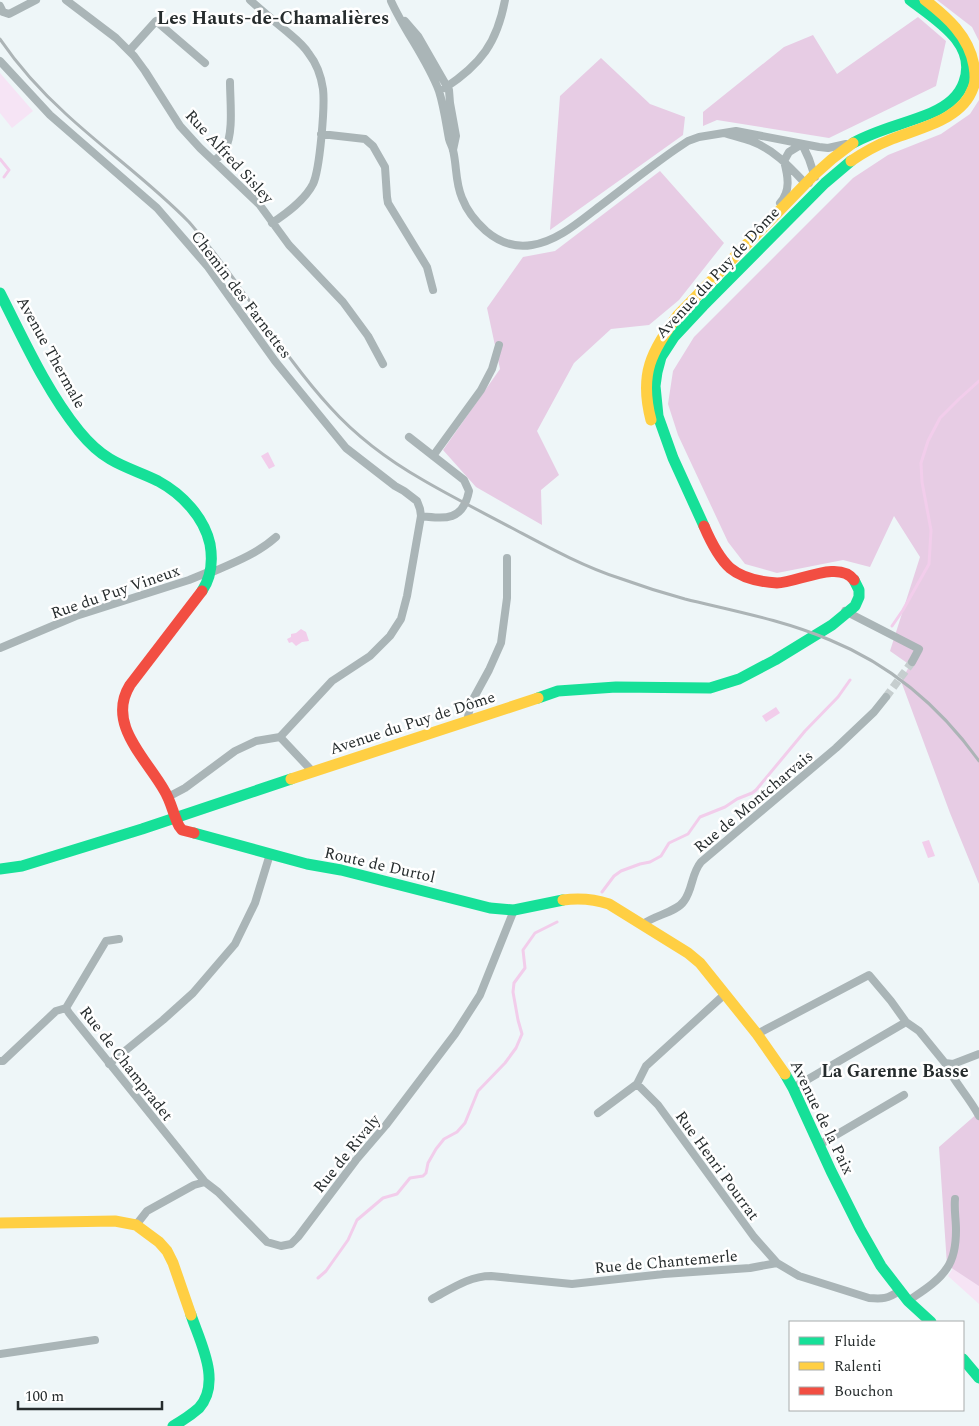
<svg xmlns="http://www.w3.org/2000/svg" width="979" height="1426" font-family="Spectral,serif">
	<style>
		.green { fill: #f6e4f5 }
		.forest { fill: #e7cce4 }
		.water { fill: #f2cdeb }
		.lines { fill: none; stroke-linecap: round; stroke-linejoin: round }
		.stream { stroke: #f2cdeb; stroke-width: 3 }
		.street-tunnel { stroke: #c6cecf; stroke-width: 8; stroke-dasharray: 8 4; stroke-linecap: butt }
		.street { stroke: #aab5b7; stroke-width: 8 }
		.fast { stroke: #16e098; stroke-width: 11 }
		.slow { stroke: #ffcf43; stroke-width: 11 }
		.jam { stroke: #f24e42; stroke-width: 11 }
		.rail { stroke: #acb4b6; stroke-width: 3 }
		.labels { text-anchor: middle; stroke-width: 5; stroke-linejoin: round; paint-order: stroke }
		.street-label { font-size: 16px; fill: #262c2d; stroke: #fff }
		.neighbourhood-label { font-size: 18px; font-weight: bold; fill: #262c2d; stroke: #fff }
		.quarter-label { font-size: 19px; font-weight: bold; fill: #262c2d; stroke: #fff }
	</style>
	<rect width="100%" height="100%" fill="#eef6f8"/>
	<path class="green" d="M 0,73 L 33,111 L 12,128 L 0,113 Z
		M 955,1265 L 979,1282 L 979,1304 L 948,1276 Z"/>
	<path class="forest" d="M 937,0 L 979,0 L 979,41 L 972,27 Z
		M 918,17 L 946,41 L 936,86 L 829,138 L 717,120 L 703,126 L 703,112 L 784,47 L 813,35 L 837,74 Z
		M 601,58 L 650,104 L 685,117 L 683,135 L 550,230 L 560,96 Z
		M 979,100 L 979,884 L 950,813 L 901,681 L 910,665 L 890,651 L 920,557 L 894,516 L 870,567 L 843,560 L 777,573 L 745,564 L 728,542 L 678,435 L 668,404 L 673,371 L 694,337 L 853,178 L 888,155 L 941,134 L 970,114 Z
		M 660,171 L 724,243 L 679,300 L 649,325 L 611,329 L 574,363 L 537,431 L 559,475 L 541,490 L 542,525 L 476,487 L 443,450 L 500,369 L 487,308 L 523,257 L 555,251 Z
		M 979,1112 L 979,1286 L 947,1265 L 939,1147 Z"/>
	<path class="water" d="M 268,452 L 275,466 L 269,469 L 261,456 Z
		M 301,629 L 306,632 L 309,641 L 302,642 L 296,646 L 292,642 L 289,643 L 287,639 L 291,637 L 291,634 L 296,633 Z
		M 776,707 L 780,713 L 766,722 L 762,716 Z
		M 929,840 L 935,856 L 928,858 L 922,842 Z"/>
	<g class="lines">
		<path class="stream" d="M 0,159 L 9,170 L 4,177
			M 892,626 L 903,610 L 929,564 L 931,530 L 922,482 L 921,463 L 928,441 L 940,418 L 959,399 L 979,381
			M 602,892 L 614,876 L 621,871 L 640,864 L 650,862 L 661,856 L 669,843 L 688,834 L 700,817 L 725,807 L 737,799 L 752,793 L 756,790 L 805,731 L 838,697 L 850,680
			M 318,1278 L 326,1271 L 348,1240 L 357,1220 L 383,1198 L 397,1194 L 410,1178 L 423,1176 L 426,1173 L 428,1163 L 436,1149 L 444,1139 L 457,1132 L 465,1123 L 478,1091 L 505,1063 L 516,1048 L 522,1034 L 518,1020 L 513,992 L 514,983 L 525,968 L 523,950 L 535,933 L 557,922"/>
		<path class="street-tunnel" d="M 886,697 L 912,662"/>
		<path class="street" d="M 66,0 L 116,38 L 134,56 L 145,71 L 180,126 L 200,148 L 259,204 L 289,245 L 343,302 L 368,336 L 383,364
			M 250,0 C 261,10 273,20 285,30 C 293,37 303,44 309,54 C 317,64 321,76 323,89 C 325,106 320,169 313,184 C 305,200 287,213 272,223
			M 391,1 C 405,32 427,59 439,91 C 444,107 446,123 449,139 C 450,143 452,146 453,150 C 457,166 455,182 462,198 C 467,211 476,222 486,231 C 499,242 515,248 532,245 C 558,241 580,221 600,206 C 625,187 650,167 676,149 L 688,141 L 699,137 L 736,131 L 819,147 L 828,148 L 846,144
			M 0,6 L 3,12 L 9,14 L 36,0
			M 405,21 L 418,36 L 449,90 L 450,103 L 456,136 L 453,150
			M 129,51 L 156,21 L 205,63
			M 0,61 L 50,115 L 157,208 L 208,267 L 275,361 L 346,448 L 395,486 L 404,491 L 417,501 L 420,509 L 421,516 L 407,596 L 401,619 L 390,636 L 370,656 L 332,681 L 280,737 L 256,741 L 235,751 L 185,788 L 168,797
			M 445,88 C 481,64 497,43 505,0
			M 724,133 C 733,136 742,138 751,141 C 773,149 789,166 804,182 L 809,183
			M 321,134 L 365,139 L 373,146 L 385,167 L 387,197 L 388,203 L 427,267 L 433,290
			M 214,161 C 218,158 222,154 225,149 C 234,133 230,101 230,82
			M 780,203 C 791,191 788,176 784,161 L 789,152 L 802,144 L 809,159 L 815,177
			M 409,437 L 464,480 L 469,491 C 463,521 446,519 421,516
			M 433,456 L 481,390 L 492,369 L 499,345
			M 210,573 C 233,563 257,554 276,537
			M 845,611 L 919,649 L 912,662
			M 0,648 L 76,616 L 189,580 L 211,571
			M 467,721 L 471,703 L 489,670 L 501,643 L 507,598 L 507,558
			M 280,737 L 313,772
			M 643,924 C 655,915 677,912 684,901 C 693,889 691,874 701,862 L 836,748 L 874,712 L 886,697
			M 66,1008 L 69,1013 L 205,1182
			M 66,1008 L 106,941 L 119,939
			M 757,1034 L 869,975 L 891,1001 L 906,1022
			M 0,1061 L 3,1061 L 56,1011 L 66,1008
			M 945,1063 C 954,1082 969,1097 979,1116
			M 109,1064 L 163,1020 L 193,993 L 235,944 L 255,903 L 270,854
			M 637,1084 L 658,1105 L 754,1237 L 777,1263
			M 793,1088 L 906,1022 L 919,1031 L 945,1063 L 953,1064 L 979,1054
			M 598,1113 L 637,1084 L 646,1066 L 725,994
			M 819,1145 L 904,1095
			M 136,1225 L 147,1211 L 194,1185 L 205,1182 L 218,1192 L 267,1242 L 281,1246 L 291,1244 L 298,1237 L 356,1160 L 386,1125 L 455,1034 L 480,995 L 514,910
			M 432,1299 C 451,1289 469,1276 491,1276 L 572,1284 L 664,1274 L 750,1268 L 777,1263 L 799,1276 L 869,1298 C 882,1299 888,1299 899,1291
			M 908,1301 C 921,1292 938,1282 947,1268 C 954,1258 956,1242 956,1230 C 956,1219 954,1210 955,1199
			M 0,1354 L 95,1340"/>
		<path class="fast" d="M 853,143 C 878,129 905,124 931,113 C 945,107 959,97 964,82 C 978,44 936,20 910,0
			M 0,293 C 24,340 46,390 79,431 C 88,442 98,452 110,459 C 125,468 142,473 158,481 C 182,494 204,517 210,544 C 213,561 212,576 202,591
			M 704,526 L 673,458 L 658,416 L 655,386 L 657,372 L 661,357 L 674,337 L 703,306 L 825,183 L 851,161
			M 538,698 L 558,691 L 616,687 L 710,688 L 739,679 L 775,660 L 832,625 L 855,606 L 859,597 L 859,590 L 854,580
			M 194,833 L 307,864 L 341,870 L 490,908 L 514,910 L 563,900
			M 0,869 L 22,866 L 142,829 L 291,779
			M 785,1074 L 793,1088 L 831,1171 L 860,1229 L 881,1266 L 908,1301 L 931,1322
			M 963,1359 L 979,1378
			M 173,1426 C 182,1421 191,1415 199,1408 C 222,1382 200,1342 191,1315"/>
		<path class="slow" d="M 851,161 C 864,152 877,145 892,139 C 919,128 962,120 973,88 C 976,82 975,72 974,66 C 969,36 947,17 925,0
			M 651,420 C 639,374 651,352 678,315 L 814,175 L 832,159 L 853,143
			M 291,779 L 538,698
			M 563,900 C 578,898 594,899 609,904 L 688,953 L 700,963 L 757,1034 L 785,1074
			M 0,1223 L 115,1221 L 136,1225 L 159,1242 L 167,1251 L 173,1263 L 191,1315"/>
		<path class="jam" d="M 704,526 C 710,540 718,557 730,568 C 742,578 761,582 777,583 C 797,583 839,559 854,580
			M 194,833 L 182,830 L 179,826 C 173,814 171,801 164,790 C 146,758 106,724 130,685 L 202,591"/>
		<path class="rail" d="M 0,39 C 19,67 42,92 66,114 C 106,151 151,183 189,222 C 197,231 205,242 213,251 C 253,302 286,359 330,407 C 357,437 388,460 423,480 C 452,497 482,512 512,528 C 546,546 582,566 619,578 C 641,586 663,593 685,599 C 734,611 783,620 830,640 C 891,665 941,708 979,761"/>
	</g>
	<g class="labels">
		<g class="street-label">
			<text transform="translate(230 156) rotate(47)" y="6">Rue Alfred Sisley</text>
			<text transform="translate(717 272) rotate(-47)" y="6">Avenue du Puy de Dôme</text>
			<text transform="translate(242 294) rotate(53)" y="6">Chemin des Farnettes</text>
			<text transform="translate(52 352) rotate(61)" y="6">Avenue Thermale</text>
			<text transform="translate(115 591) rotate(-19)" y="6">Rue du Puy Vineux</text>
			<text transform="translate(412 722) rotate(-18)" y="6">Avenue du Puy de Dôme</text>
			<text transform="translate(753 801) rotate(-40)" y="6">Rue de Montcharvais</text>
			<text transform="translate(380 864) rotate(13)" y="6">Route de Durtol</text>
			<text transform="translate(127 1063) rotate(52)" y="6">Rue de Champradet</text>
			<text transform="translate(823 1117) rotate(64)" y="6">Avenue de la Paix</text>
			<text transform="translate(346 1153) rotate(-51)" y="6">Rue de Rivaly</text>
			<text transform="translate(718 1165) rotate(54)" y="6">Rue Henri Pourrat</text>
			<text transform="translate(666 1261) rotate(-5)" y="6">Rue de Chantemerle</text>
		</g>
		<g class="neighbourhood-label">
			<text x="895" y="1077">La Garenne Basse</text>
		</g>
		<g class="quarter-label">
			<text x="273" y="24">Les Hauts-de-Chamalières</text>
		</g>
	</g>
	<rect x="789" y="1321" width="175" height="90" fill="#ffffff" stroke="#a8abab"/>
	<rect x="799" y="1337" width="25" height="8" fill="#16e098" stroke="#a8abab"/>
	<text x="834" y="1346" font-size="15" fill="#262c2d">Fluide</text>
	<rect x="799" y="1362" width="25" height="8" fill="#ffcf43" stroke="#a8abab"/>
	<text x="834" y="1371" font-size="15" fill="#262c2d">Ralenti</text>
	<rect x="799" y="1387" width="25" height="8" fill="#f24e42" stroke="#a8abab"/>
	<text x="834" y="1396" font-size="15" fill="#262c2d">Bouchon</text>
	<path d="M18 1401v8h144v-8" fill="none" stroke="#262c2d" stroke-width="2.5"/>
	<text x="25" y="1401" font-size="15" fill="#262c2d" stroke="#ffffff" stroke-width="4" paint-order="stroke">100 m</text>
</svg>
